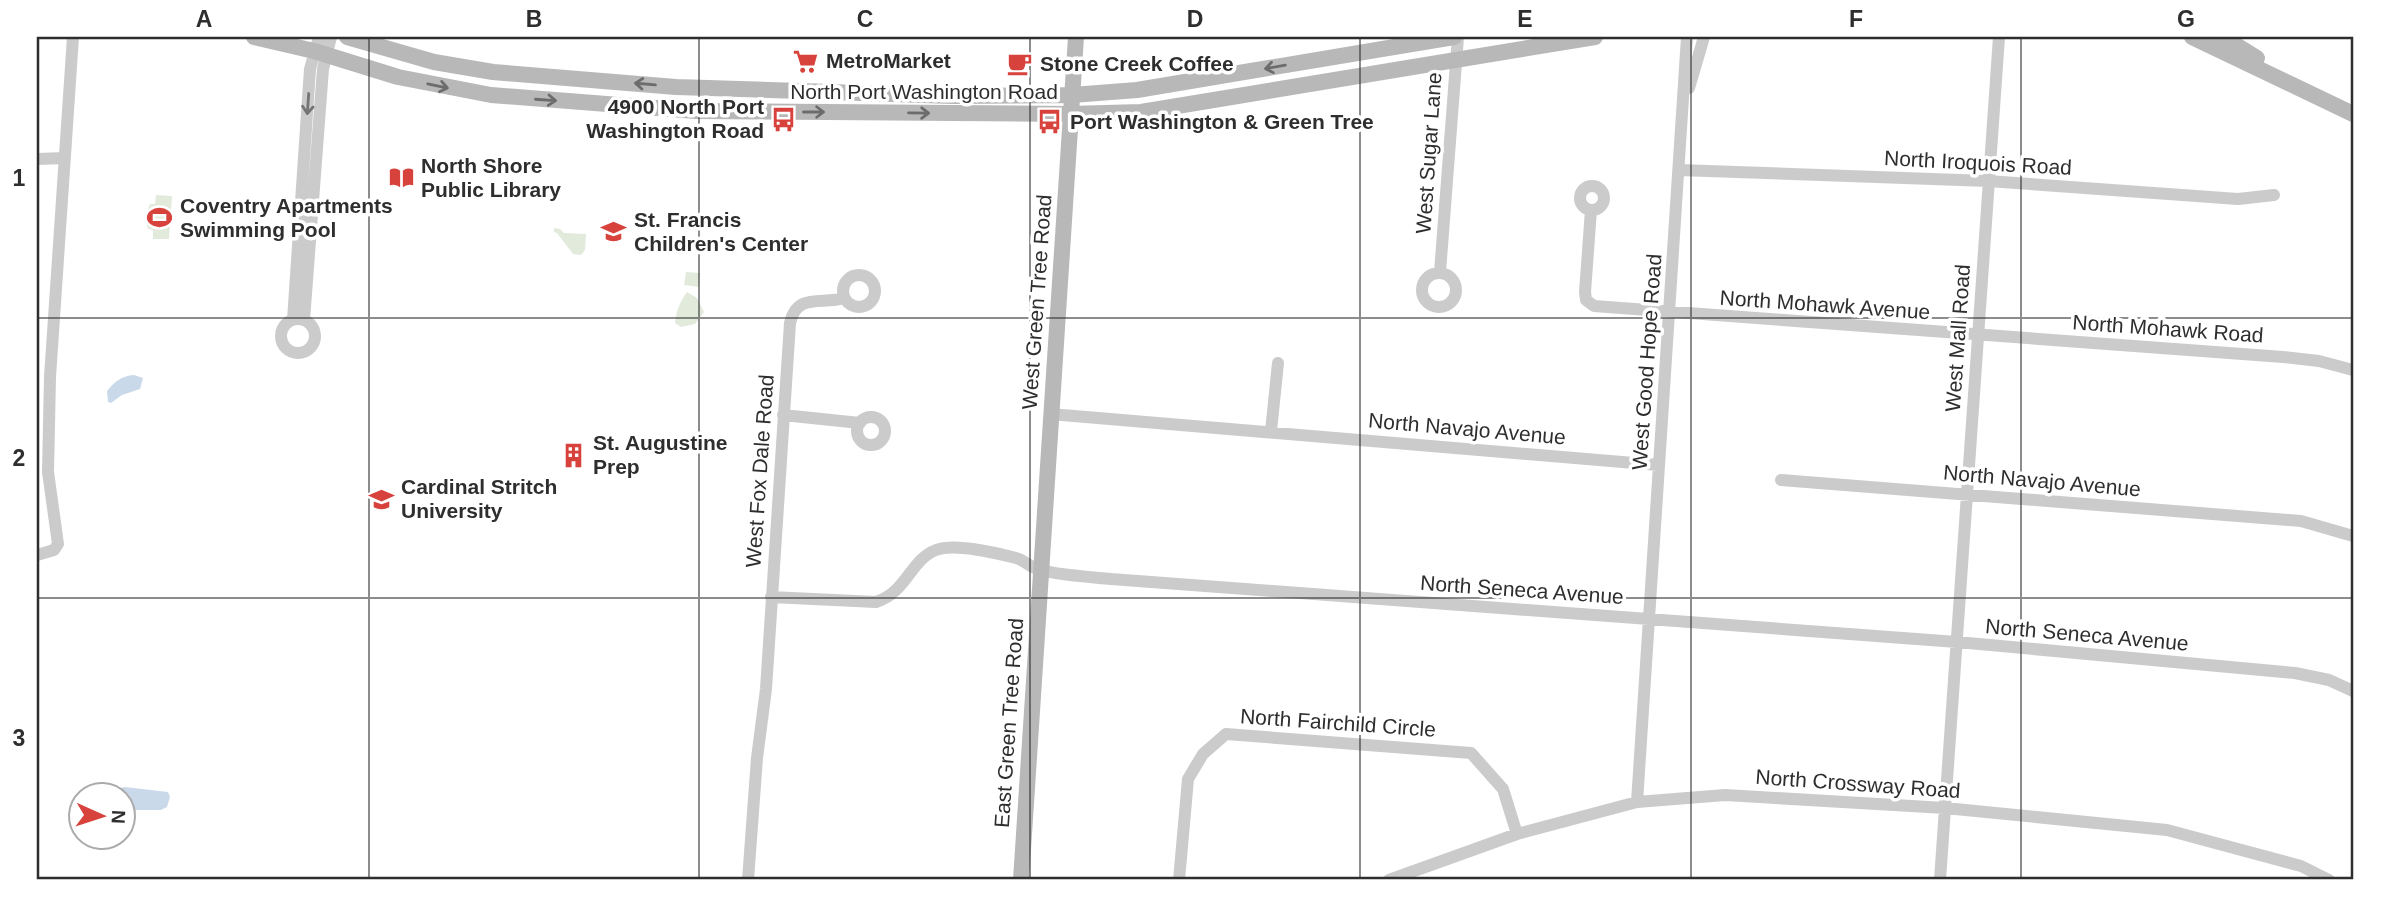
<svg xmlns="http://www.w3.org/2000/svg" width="2390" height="917" font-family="Helvetica,sans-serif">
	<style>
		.green { fill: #e2eadc }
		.water { fill: #cad9e9 }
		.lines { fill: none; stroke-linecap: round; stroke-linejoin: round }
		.street { stroke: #cbcbcb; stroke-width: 12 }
		.secondary { stroke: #b8b8b8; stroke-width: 16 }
		.oneway { stroke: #6c6c6c }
		.oneway2 { stroke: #757575 }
		.grid { fill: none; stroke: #2e2e2e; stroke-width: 2; stroke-opacity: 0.55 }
		.labels { text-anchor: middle; stroke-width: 7; stroke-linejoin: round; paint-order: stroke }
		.poi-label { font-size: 21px; font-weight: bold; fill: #2e2e2e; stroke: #fff; text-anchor: start }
		.street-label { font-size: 21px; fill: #2e2e2e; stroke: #fff }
		.neatline { fill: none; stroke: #2e2e2e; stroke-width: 2.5 }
		.grid-label { font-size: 23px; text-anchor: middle; font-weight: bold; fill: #2e2e2e }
	</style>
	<rect width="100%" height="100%" fill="#fff"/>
	<path class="green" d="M 156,195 L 172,196 L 171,212 L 168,214 L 167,222 L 170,225 L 169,239 L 153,239 L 153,230 L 148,229 C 145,220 146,213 150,204 L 155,204 Z
		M 554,228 L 560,229 L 564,233 L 586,234 L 585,250 L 581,255 L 573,254 L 557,233 L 554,232 Z
		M 686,272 L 700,273 L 699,287 L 684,285 Z
		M 687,292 L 697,298 L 704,312 L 695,324 L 681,327 L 675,323 C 676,311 680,302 687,292 Z"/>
	<path class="water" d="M 134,375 L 143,378 L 140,389 L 122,395 L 111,403 L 108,402 L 107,391 C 115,381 122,376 134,375 Z
		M 125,787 L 168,792 L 170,797 L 167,807 L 161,810 L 123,810 L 122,794 L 111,794 L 115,789 Z"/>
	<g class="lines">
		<path class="street" d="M 1689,88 L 1704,37
			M 37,159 L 65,158
			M 1679,170 L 1988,181 L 2238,199 L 2274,195
			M1580 198a12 12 0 1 1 24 0a12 12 0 1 1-24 0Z
			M 1591,210 L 1585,292 L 1586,300 L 1594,306 L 2283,357 L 2319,361 L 2353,370
			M 1440,272 L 1458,37
			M1422 290a17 17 0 1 1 34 0a17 17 0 1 1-34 0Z
			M843 291a16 16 0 1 1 32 0a16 16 0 1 1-32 0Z
			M281 336a17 17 0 1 1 34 0a17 17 0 1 1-34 0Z
			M 293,320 L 310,69 L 319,37
			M 304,320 L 323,69 L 331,37
			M 1050,414 L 1658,465
			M 783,415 L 860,423
			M857 431a14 14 0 1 1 28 0a14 14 0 1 1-28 0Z
			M 1271,431 L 1278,363
			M 1781,480 L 2301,521 L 2353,536
			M 37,555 L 54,550 L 58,544 L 48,472 L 50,377 L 73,37
			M 771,597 L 876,602 C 908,591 910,560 936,550 C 954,543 997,553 1016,558 C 1024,560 1029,566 1035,568 C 1051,575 1092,577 1111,579 L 1957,642 L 2295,673 L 2329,680 L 2353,691
			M 1637,802 L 1687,37
			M 748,880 L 757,758 L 766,689 L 790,323 C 797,292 822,305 844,298
			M 1179,880 L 1188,779 L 1203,754 L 1226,734 L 1471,753 L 1503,789 L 1517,834
			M 1389,880 L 1517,834 L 1637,802 L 1725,795 L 1945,808 L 2167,830 L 2301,866 L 2329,880
			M 1940,880 L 1999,37"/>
		<path class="secondary" d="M 254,37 L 314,51 L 398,77 L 491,95 L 696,111 L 1070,114 L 1141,112 L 1595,37
			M 347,37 L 434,62 L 493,72 L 676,87 L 953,96 L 1072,95 L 1137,90 L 1454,37
			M 2192,37 L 2353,114
			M 2223,37 L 2257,58
			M 1021,880 L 1076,37"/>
	</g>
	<defs><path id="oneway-shaft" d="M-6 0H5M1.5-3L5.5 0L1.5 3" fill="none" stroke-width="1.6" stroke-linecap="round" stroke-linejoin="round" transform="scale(1.75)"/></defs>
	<g class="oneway">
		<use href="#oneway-shaft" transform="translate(1275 67) rotate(170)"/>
		<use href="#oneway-shaft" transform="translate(645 84) rotate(-175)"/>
		<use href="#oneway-shaft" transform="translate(438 86) rotate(12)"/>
		<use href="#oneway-shaft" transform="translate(546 100) rotate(4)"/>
		<use href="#oneway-shaft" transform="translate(814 112)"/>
		<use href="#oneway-shaft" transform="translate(919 113) rotate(1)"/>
	</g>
	<use class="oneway2" href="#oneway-shaft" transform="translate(308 104) rotate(94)"/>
	<path class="grid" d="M 369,37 L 369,880M 699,37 L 699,880M 1030,37 L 1030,880M 1360,37 L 1360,880M 1691,37 L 1691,880M 2021,37 L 2021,880M 37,318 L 2353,318M 37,598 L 2353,598"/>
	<defs>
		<symbol id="supermarket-bare" viewBox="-9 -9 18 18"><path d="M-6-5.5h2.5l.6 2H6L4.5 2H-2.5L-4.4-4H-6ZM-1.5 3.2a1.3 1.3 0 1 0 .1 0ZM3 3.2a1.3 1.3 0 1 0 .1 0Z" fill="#d8423c" stroke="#fff" stroke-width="2.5" paint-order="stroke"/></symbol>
		<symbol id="cafe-bare" viewBox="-9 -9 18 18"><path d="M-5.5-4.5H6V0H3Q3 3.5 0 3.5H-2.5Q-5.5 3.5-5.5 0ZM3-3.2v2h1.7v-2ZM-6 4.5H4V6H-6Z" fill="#d8423c" stroke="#fff" stroke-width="2.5" paint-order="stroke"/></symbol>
		<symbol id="bus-bare" viewBox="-9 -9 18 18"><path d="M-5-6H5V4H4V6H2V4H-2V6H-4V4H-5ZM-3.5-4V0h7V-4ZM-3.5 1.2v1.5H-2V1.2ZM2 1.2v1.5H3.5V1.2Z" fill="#d8423c" stroke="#fff" stroke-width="2.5" paint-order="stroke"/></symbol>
		<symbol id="library-bare" viewBox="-9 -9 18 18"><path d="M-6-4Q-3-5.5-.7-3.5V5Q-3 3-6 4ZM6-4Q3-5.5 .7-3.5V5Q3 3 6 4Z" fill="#d8423c" stroke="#fff" stroke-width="2.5" paint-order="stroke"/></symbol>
		<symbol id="stadium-bare" viewBox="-9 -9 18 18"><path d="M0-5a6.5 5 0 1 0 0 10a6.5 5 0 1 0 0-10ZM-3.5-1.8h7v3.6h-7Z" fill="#d8423c" stroke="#fff" stroke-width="2.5" paint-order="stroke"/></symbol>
		<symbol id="school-bare" viewBox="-9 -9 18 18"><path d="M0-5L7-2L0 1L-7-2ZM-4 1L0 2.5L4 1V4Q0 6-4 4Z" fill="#d8423c" stroke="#fff" stroke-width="2.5" paint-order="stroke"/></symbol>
		<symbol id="building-bare" viewBox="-9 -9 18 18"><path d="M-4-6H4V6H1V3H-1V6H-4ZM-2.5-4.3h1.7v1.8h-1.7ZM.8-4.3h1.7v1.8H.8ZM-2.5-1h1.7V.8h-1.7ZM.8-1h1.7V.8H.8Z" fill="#d8423c" stroke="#fff" stroke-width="2.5" paint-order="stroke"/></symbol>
	</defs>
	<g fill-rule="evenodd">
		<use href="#supermarket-bare" x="788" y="44" width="35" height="35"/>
		<use href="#cafe-bare" x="1002" y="46" width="35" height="35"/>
		<use href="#bus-bare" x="766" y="102" width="35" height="35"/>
		<use href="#bus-bare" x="1032" y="104" width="35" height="35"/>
		<use href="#library-bare" x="384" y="160" width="35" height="35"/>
		<use href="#stadium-bare" x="142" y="200" width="35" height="35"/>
		<use href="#school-bare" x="596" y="214" width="35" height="35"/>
		<use href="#building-bare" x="556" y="438" width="35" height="35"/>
		<use href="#school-bare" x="364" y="482" width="35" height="35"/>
	</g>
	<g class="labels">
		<g class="poi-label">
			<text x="826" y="68">MetroMarket</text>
			<text x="1040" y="71">Stone Creek Coffee</text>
			<text x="764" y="114" text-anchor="end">4900 North Port<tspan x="764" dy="24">Washington Road</tspan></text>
			<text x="1070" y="129">Port Washington &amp; Green Tree</text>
			<text x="421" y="173">North Shore<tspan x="421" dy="24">Public Library</tspan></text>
			<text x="180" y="213">Coventry Apartments<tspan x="180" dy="24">Swimming Pool</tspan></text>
			<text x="634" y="227">St. Francis<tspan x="634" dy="24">Children's Center</tspan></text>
			<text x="593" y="450">St. Augustine<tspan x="593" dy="24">Prep</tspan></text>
			<text x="401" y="494">Cardinal Stritch<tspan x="401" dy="24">University</tspan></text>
		</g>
		<g class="street-label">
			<text x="924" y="99">North Port Washington Road</text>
			<text transform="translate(1429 153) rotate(-86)" y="7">West Sugar Lane</text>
			<text transform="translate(1978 163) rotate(3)" y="7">North Iroquois Road</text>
			<text transform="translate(1037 302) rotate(-86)" y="7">West Green Tree Road</text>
			<text transform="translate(1825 305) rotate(4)" y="7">North Mohawk Avenue</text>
			<text transform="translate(2168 329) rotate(4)" y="7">North Mohawk Road</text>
			<text transform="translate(1958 338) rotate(-86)" y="7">West Mall Road</text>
			<text transform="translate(1647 362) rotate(-86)" y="7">West Good Hope Road</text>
			<text transform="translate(1467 429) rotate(5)" y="7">North Navajo Avenue</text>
			<text transform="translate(760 471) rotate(-86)" y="7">West Fox Dale Road</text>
			<text transform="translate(2042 481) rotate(5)" y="7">North Navajo Avenue</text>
			<text transform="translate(1522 590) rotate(4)" y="7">North Seneca Avenue</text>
			<text transform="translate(2087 635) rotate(5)" y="7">North Seneca Avenue</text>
			<text transform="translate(1009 723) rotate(-86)" y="7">East Green Tree Road</text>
			<text transform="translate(1338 723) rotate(4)" y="7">North Fairchild Circle</text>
			<text transform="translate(1858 784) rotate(4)" y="7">North Crossway Road</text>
		</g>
	</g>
	<rect width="2390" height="917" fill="none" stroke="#ffffff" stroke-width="77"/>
	<g transform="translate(102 816) rotate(93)"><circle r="33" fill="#ffffff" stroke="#ababab" stroke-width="2"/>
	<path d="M0-5L12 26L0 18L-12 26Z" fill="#d8423c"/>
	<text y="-10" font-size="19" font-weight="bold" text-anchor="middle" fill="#2e2e2e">N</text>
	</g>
	<rect x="38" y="38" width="2314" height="840" class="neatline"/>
	<g class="grid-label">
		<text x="204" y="27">A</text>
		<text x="534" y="27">B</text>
		<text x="865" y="27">C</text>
		<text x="1195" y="27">D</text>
		<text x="1525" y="27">E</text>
		<text x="1856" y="27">F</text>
		<text x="2186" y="27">G</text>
		<text x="19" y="186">1</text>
		<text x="19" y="466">2</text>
		<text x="19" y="746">3</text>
	</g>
</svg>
